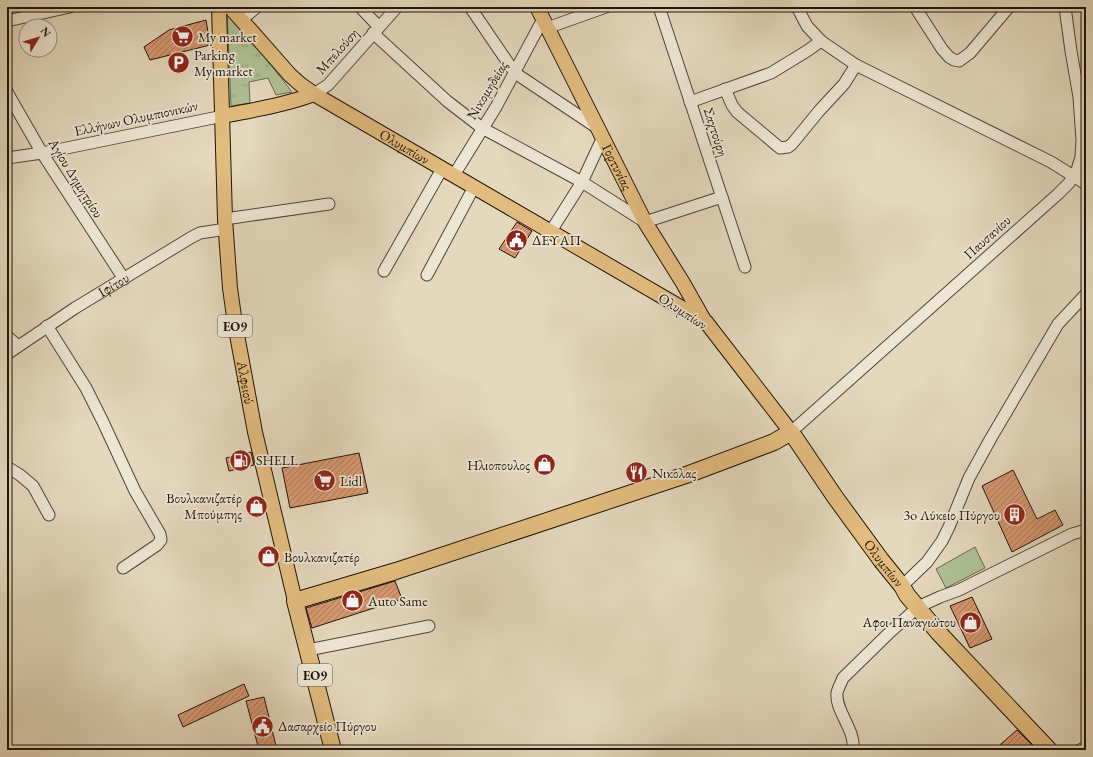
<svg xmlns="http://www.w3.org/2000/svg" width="1093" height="757" font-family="'EB Garamond',serif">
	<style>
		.park { fill: url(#park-tufts); stroke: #676a4f }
		.pitch { fill: #afc095; stroke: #676a4f }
		.building { fill: url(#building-hatch); stroke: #1f1309 }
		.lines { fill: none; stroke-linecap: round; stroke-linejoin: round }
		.minor-casing { stroke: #504436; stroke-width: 13 }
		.major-casing { stroke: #1f1309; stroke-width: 16 }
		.highway-casing { stroke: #1f1309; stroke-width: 18 }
		.minor { stroke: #ede6d4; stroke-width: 11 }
		.major { stroke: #e2bc7e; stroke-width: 14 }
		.highway { stroke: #e2bc7e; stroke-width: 16 }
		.labels { text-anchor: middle; stroke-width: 3.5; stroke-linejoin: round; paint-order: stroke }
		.shield { fill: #ede6d4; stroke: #5d5246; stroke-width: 1 }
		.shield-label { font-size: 13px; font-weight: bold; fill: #1f1309 }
		.poi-label { font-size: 14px; fill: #1f1309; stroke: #ede6d4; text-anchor: start }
		.street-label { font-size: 14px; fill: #1f1309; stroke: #ede6d4 }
	</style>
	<defs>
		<pattern id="park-tufts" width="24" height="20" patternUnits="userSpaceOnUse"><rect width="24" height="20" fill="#afc095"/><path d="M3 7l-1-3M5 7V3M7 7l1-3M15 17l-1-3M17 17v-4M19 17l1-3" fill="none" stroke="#96a47f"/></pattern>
		<pattern id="building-hatch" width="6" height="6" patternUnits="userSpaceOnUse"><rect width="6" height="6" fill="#d79871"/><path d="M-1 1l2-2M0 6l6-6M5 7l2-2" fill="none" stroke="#ae7b5b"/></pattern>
	</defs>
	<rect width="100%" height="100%" fill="#e4d8bd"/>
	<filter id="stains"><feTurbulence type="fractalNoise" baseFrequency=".005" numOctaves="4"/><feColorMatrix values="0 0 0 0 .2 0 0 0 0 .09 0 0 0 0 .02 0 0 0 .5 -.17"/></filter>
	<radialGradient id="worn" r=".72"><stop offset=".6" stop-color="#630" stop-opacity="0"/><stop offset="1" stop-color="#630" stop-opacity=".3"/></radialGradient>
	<path class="park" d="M 227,8 L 292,92 L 276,95 L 268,78 L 249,82 L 250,103 L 231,106 Z"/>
	<path class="pitch" d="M 975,547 L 985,568 L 946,588 L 936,569 Z"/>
	<path class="building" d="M 206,20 L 210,45 L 150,60 L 144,47 L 169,30 Z
		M 517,222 L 532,231 L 515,258 L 499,249 Z
		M 251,452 L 254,465 L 229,471 L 226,458 Z
		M 359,453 L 368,493 L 290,508 L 282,468 Z
		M 1013,470 L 1037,519 L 1055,510 L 1063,525 L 1012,552 L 982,486 Z
		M 395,581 L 402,599 L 312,628 L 306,608 Z
		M 972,597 L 992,639 L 970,648 L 950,606 Z
		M 244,684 L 249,696 L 183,727 L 178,715 Z
		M 264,697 L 277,750 L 259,750 L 246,701 Z
		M 1017,730 L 1031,744 L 1024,750 L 994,750 Z"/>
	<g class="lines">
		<defs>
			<g id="minor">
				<path d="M 360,7 L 379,27"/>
				<path d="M 470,7 L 515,73 L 596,127"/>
				<path d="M 659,7 L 745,267"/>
				<path d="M 797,7 L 807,26 L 821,41 L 856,65 L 1051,162 L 1086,184"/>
				<path d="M 915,7 L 942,49 L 949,57 L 954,60 L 959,61 L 970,53 L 1009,7"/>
				<path d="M 241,20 L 257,7"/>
				<path d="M 7,21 L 70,7"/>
				<path d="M 547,28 L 606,7"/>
				<path d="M 373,33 L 447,101 L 482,128 L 582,182 L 645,222 L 722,197"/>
				<path d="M 725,89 L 732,105 L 737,112 L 780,148 L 788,147 L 792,144 L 819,111 L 844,84 L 856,65"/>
				<path d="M 7,92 L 42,153 L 124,279"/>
				<path d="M 314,94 L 328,85 L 397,7"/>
				<path d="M 690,102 L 771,73 L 807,51 L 821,41"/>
				<path d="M 7,158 L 42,153 L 223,116"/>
				<path d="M 454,175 L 496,107 L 543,19"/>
				<path d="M 225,219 L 329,204"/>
				<path d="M 551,231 L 582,182 L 602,139"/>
				<path d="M 384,271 L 442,169"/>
				<path d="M 427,275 L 474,187"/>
				<path d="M 47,326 L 86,388 L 103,422 L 135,491 L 160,534 L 161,540 L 157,545 L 123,568"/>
				<path d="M 7,336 L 18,346"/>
				<path id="s1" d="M 7,354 L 75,308 L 192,237 L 200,233 L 226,229"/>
				<path d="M 791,432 L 1058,194 L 1069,183 L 1077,170 L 1081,157 L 1082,140 L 1079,97 L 1071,51 L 1065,7"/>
				<path d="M 7,467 L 20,475 L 33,486 L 49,515"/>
				<path d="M 902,586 L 927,562 L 942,541 L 949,527 L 969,478 L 991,438 L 1058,324 L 1086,294"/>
				<path d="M 308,650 L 429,626"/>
				<path d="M 853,750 C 856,730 835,711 837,693 C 838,688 841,683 843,678 L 888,634 L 918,607 L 940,597 L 959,590 L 1072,534 L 1086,530"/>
				<path d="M 1080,750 L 1086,747"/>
			</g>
			<g id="major">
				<path id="s2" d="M 219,7 L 225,219 L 230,288 L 235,324 L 255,432 L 295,601"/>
				<path id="s3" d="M 230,7 L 290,75 L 300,84 L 314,94 L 706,322 L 791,432"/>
				<path id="s4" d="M 537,7 L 645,222 L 683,283 L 705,322"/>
				<path d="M 223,116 C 253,110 285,105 314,94"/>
			</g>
			<g id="highway">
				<path id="s5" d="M 333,750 L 295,601 L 396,571 L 689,474 L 774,442 L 791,432 L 835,497 L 881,560 L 902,586 L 907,595 L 938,632 L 1049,750"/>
			</g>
		</defs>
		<use href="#minor" class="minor-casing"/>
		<use href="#major" class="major-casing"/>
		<use href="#highway" class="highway-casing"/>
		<use href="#minor" class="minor"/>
		<use href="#major" class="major"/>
		<use href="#highway" class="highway"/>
	</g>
	<defs>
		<symbol id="supermarket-disc" viewBox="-11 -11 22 22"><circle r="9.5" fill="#8f2418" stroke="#ede6d4"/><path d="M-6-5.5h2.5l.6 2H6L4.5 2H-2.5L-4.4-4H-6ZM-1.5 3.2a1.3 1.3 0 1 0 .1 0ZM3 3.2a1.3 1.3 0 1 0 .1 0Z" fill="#fff"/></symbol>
		<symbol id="parking-disc" viewBox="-11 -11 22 22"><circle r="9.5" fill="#8f2418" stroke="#ede6d4"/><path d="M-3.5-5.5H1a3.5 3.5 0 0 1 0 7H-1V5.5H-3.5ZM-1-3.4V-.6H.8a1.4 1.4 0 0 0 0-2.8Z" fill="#fff"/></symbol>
		<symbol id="civic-disc" viewBox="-11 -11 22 22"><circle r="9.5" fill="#8f2418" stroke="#ede6d4"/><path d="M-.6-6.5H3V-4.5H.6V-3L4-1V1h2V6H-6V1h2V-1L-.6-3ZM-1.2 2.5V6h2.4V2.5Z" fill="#fff"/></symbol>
		<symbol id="fuel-disc" viewBox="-11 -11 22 22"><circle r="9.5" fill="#8f2418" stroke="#ede6d4"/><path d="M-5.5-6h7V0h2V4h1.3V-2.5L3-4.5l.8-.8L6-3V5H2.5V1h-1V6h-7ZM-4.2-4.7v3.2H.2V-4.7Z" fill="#fff"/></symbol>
		<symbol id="shop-disc" viewBox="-11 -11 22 22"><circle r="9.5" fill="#8f2418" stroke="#ede6d4"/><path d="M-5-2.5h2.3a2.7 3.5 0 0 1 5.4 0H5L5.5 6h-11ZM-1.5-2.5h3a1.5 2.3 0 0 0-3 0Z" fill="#fff"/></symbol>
		<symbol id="restaurant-disc" viewBox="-11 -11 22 22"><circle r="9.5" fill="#8f2418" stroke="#ede6d4"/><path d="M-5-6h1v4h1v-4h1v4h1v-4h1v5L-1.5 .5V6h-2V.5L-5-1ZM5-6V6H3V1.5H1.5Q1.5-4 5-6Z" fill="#fff"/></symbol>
		<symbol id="building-disc" viewBox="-11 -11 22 22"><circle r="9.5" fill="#8f2418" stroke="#ede6d4"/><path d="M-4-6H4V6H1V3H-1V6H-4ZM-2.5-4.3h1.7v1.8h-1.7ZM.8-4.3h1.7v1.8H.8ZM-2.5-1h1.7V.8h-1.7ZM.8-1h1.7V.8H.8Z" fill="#fff"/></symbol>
	</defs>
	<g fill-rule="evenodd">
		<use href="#supermarket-disc" x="170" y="24" width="25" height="25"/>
		<use href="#parking-disc" x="166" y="50" width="25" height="25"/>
		<use href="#civic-disc" x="504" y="228" width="25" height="25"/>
		<use href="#fuel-disc" x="228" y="448" width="25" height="25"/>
		<use href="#shop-disc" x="532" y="452" width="25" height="25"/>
		<use href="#restaurant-disc" x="624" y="460" width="25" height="25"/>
		<use href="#supermarket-disc" x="312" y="468" width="25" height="25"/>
		<use href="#shop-disc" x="244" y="494" width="25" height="25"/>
		<use href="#building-disc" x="1002" y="502" width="25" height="25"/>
		<use href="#shop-disc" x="256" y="544" width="25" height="25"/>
		<use href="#shop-disc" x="340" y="588" width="25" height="25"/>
		<use href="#shop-disc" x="958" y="610" width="25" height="25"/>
		<use href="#civic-disc" x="250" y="714" width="25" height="25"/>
	</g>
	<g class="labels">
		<g class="shield">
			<rect x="218" y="315" width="34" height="22" rx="3"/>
			<rect x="298" y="664" width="34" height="22" rx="3"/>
		</g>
		<g class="shield-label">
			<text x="235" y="331">ΕΟ9</text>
			<text x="315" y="680">ΕΟ9</text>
		</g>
		<g class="poi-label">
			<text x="198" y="42">My market</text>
			<text x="194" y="60">Parking<tspan x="194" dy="16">My market</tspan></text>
			<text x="532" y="245">ΔΕΥΑΠ</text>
			<text x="256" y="465">SHELL</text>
			<text x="530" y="470" text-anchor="end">Ηλιοπουλος</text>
			<text x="652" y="478">Νικολας</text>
			<text x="340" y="486">Lidl</text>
			<text x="242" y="503" text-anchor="end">Βουλκανιζατέρ<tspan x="242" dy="16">Μπούμπης</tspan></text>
			<text x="1000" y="520" text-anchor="end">3o Λύκειο Πύργου</text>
			<text x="284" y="562">Βουλκανιζατέρ</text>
			<text x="368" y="606">Auto Same</text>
			<text x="956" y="627" text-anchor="end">Αφοι Παναγιώτου</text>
			<text x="278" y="731">Δασαρχείο Πύργου</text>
		</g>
		<g class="street-label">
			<text transform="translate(337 51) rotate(-48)" y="5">Μπελούση</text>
			<text transform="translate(487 90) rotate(-59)" y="5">Νικομηδείας</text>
			<text transform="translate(136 118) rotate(-12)" y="5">Ελλήνων Ολυμπιονικών</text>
			<text transform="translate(716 132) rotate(72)" y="5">Σαχτούρη</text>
			<text dy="5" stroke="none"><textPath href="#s3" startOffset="226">Ολυμπίων</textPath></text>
			<text dy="5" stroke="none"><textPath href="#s4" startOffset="179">Γορτυνίας</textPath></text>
			<text transform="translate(76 178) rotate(58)" y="5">Αγίου Δημητρίου</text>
			<text transform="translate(987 237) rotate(-42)" y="5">Παυσανίου</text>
			<text dy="5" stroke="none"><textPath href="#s1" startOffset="127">Ιφίτου</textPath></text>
			<text transform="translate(683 311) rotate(33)" y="5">Ολυμπίων</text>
			<text dy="5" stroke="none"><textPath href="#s2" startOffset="377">Αλφειού</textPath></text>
			<text dy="5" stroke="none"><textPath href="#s5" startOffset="839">Ολυμπίων</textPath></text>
		</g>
	</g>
	<rect width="1093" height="757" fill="none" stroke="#e4d8bd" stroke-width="24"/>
	<rect x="8" y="8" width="1077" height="741" fill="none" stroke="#1f1309" stroke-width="2"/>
	<rect x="12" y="12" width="1069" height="733" fill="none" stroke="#1f1309"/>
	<g transform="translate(38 38) rotate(52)"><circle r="19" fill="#ede6d4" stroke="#9b9283"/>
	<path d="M0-3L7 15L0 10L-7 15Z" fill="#8f2418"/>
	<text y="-6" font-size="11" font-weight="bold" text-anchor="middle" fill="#1f1309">N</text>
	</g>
	<rect width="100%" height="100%" filter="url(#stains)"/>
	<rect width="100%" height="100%" fill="url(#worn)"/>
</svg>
